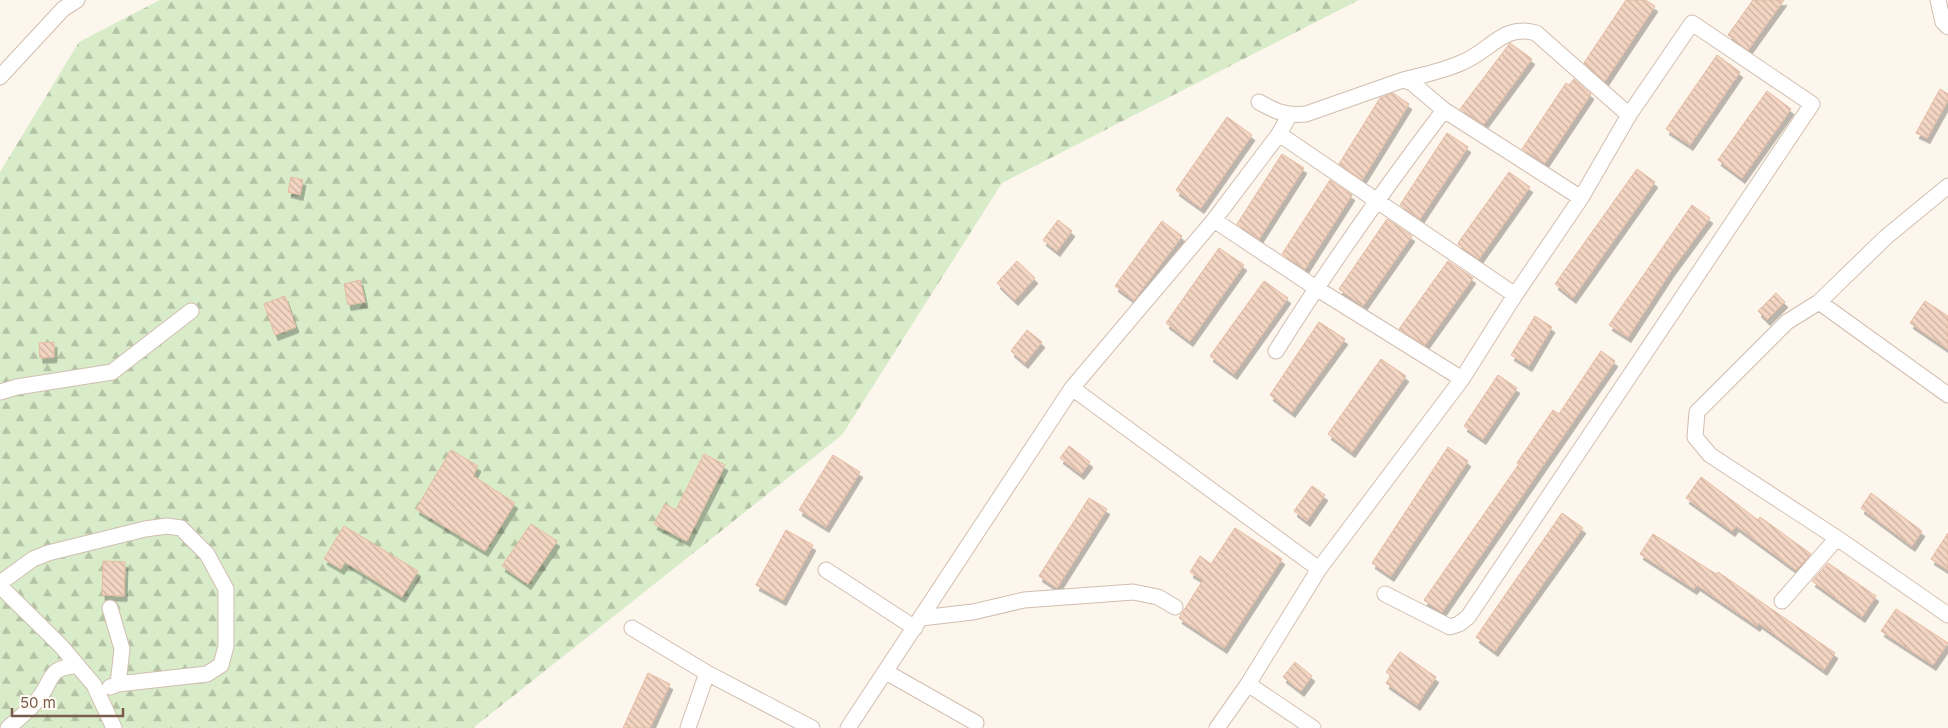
<svg xmlns="http://www.w3.org/2000/svg" width="1948" height="728" font-family="Inter,sans-serif">
	<style>
		.forest { fill: url(#forest-firs) }
		.building { fill: url(#building-back-hatch); stroke: #e6bba3; filter: url(#shadow) }
		.lines { fill: none; stroke-linecap: round; stroke-linejoin: round }
		.minor-casing { stroke: #d1beb0; stroke-width: 17 }
		.minor { stroke: #fff; stroke-width: 15 }
	</style>
	<defs>
		<pattern id="forest-firs" width="22" height="20" patternUnits="userSpaceOnUse" patternTransform="scale(1.25)"><rect width="22" height="20" fill="#d8ecc9"/><path d="M5 1l3.5 6h-7zM16 11l3.5 6h-7z" fill="#b4c2a5"/></pattern>
		<pattern id="building-back-hatch" width="6" height="6" patternUnits="userSpaceOnUse" patternTransform="scale(1.25)"><rect width="6" height="6" fill="#f3d5c3"/><path d="M-1 5l2 2M0 0l6 6M5-1l2 2" fill="none" stroke="#cab0a1"/></pattern>
		<filter id="shadow"><feDropShadow dx="3" dy="5.5" stdDeviation="0" flood-color="#0004"/></filter>
	</defs>
	<rect width="100%" height="100%" fill="#fdf6ec"/>
	<path class="forest" d="M 160,0 L 1359,0 L 1002,183 L 842,435 L 473,728 L 0,728 L 0,172 L 79,42 Z"/>
	<path class="building" d="M 1626,0 L 1645,0 L 1655,6 L 1605,81 L 1584,63 Z
		M 1753,0 L 1784,0 L 1748,50 L 1728,35 Z
		M 1510,43 L 1532,59 L 1484,124 L 1460,109 Z
		M 1717,55 L 1740,72 L 1690,145 L 1666,129 Z
		M 1574,79 L 1591,94 L 1545,163 L 1522,149 L 1566,83 L 1569,85 Z
		M 1940,89 L 1948,94 L 1948,100 L 1927,138 L 1916,133 Z
		M 1767,91 L 1791,109 L 1742,178 L 1718,160 Z
		M 1393,93 L 1409,104 L 1362,180 L 1339,164 L 1380,98 Z
		M 1227,117 L 1252,135 L 1201,208 L 1176,190 Z
		M 1447,133 L 1468,147 L 1420,219 L 1400,205 Z
		M 1282,154 L 1304,168 L 1259,239 L 1237,224 Z
		M 1637,169 L 1655,182 L 1573,298 L 1555,284 Z
		M 1509,172 L 1530,187 L 1479,259 L 1459,245 L 1458,243 Z
		M 291,177 L 303,180 L 300,195 L 288,192 Z
		M 1330,180 L 1352,195 L 1305,269 L 1282,254 Z
		M 1692,205 L 1710,218 L 1671,271 L 1628,337 L 1609,325 Z
		M 1387,219 L 1412,236 L 1363,306 L 1339,289 Z
		M 1058,220 L 1072,231 L 1057,251 L 1043,240 Z
		M 1162,221 L 1182,236 L 1134,300 L 1115,286 Z
		M 1219,248 L 1244,265 L 1190,341 L 1166,323 Z
		M 1017,261 L 1035,278 L 1015,300 L 997,283 Z
		M 1448,261 L 1473,278 L 1425,345 L 1399,329 Z
		M 360,280 L 365,302 L 348,305 L 344,284 Z
		M 1264,281 L 1288,298 L 1234,374 L 1210,356 Z
		M 1776,293 L 1785,302 L 1767,320 L 1758,311 Z
		M 285,296 L 296,327 L 275,335 L 264,304 Z
		M 1925,301 L 1948,316 L 1948,349 L 1910,323 Z
		M 1535,316 L 1552,327 L 1529,366 L 1511,355 Z
		M 1319,322 L 1345,339 L 1292,412 L 1270,395 Z
		M 1027,330 L 1042,342 L 1025,363 L 1011,351 Z
		M 54,342 L 54,357 L 40,358 L 39,343 Z
		M 1601,351 L 1615,361 L 1442,612 L 1424,600 L 1519,464 L 1517,463 L 1553,410 L 1559,414 Z
		M 1381,359 L 1406,376 L 1352,452 L 1328,434 Z
		M 1498,375 L 1517,388 L 1483,439 L 1464,426 Z
		M 1069,446 L 1090,462 L 1081,474 L 1060,458 Z
		M 1448,447 L 1468,461 L 1391,576 L 1372,563 Z
		M 451,450 L 478,466 L 473,476 L 515,503 L 485,551 L 416,509 Z
		M 704,454 L 725,465 L 687,541 L 654,524 L 665,504 L 676,510 Z
		M 833,455 L 860,472 L 826,527 L 799,510 Z
		M 1701,477 L 1758,520 L 1760,517 L 1811,554 L 1796,570 L 1736,526 L 1732,531 L 1686,498 Z
		M 1312,486 L 1325,495 L 1307,521 L 1294,511 Z
		M 1871,493 L 1922,531 L 1912,546 L 1861,508 Z
		M 1089,498 L 1107,509 L 1057,588 L 1039,576 Z
		M 1562,513 L 1583,528 L 1495,651 L 1476,637 Z
		M 531,524 L 557,541 L 528,584 L 502,566 Z
		M 344,526 L 418,571 L 402,597 L 345,562 L 341,569 L 324,559 Z
		M 1235,528 L 1282,559 L 1224,648 L 1179,618 L 1203,580 L 1190,572 L 1200,556 L 1211,564 Z
		M 786,530 L 813,545 L 783,600 L 756,585 Z
		M 1948,533 L 1948,570 L 1931,559 Z
		M 1653,534 L 1716,574 L 1718,572 L 1835,653 L 1824,670 L 1759,623 L 1757,626 L 1697,585 L 1694,589 L 1640,554 Z
		M 103,561 L 125,562 L 124,596 L 102,595 Z
		M 1828,563 L 1876,596 L 1862,617 L 1812,581 Z
		M 1896,609 L 1948,643 L 1933,665 L 1881,631 Z
		M 1400,652 L 1436,677 L 1417,705 L 1386,683 L 1391,676 L 1386,672 Z
		M 1295,662 L 1312,676 L 1301,691 L 1283,677 Z
		M 648,673 L 670,684 L 650,728 L 623,728 Z"/>
	<g class="lines">
		<defs>
			<path id="minor" d="M 1938,0 L 1943,22 L 1948,27
				M 0,77 L 63,9 L 77,0
				M 1403,80 C 1423,75 1444,71 1463,62 C 1490,51 1504,23 1536,33 L 1629,115
				M 1259,102 C 1277,112 1285,116 1306,114 L 1403,80 L 1412,83 L 1444,110 L 1581,198
				M 1279,134 L 1515,295
				M 1214,220 L 1316,288 L 1462,379
				M 1819,302 L 1948,395
				M 1276,351 C 1328,268 1385,188 1444,110
				M 1072,388 L 1319,569
				M 0,392 L 17,387 L 112,372 L 191,311
				M 1837,538 L 1948,615
				M 826,570 L 915,628
				M 0,583 L 33,559 L 48,553 L 145,529 L 167,526 L 181,528 L 207,554 L 226,589 L 226,646 L 221,665 L 207,674 L 118,684
				M 0,586 L 61,646 L 94,685 L 114,728
				M 1782,601 L 1837,538 L 1710,455 L 1695,437 L 1697,412 L 1787,322 L 1819,302 L 1886,237 L 1948,186
				M 921,618 L 973,612 L 1024,600 L 1133,592 L 1158,597 L 1175,607
				M 632,628 L 707,673
				M 886,672 L 976,723
				M 1248,684 L 1313,728
				M 110,687 L 118,684 L 122,649 L 110,608
				M 8,728 C 18,719 31,709 39,698 C 54,679 47,667 78,666
				M 688,728 L 707,673 L 812,728
				M 848,728 L 1072,388 L 1214,220 L 1279,134 L 1289,116
				M 1217,728 L 1248,684 L 1319,569 L 1462,379 L 1515,295 L 1581,198 L 1629,115 L 1692,23 L 1812,104 L 1468,617 L 1459,624 L 1450,627 L 1385,594"/>
		</defs>
		<use href="#minor" class="minor-casing"/>
		<use href="#minor" class="minor"/>
	</g>
	<path d="M12 708v8h111v-8" fill="none" stroke="#7a5c4d" stroke-width="2.5"/>
	<text x="20" y="708" font-size="15" fill="#7a5c4d" stroke="#fffaf3" stroke-width="4" paint-order="stroke">50 m</text>
</svg>
